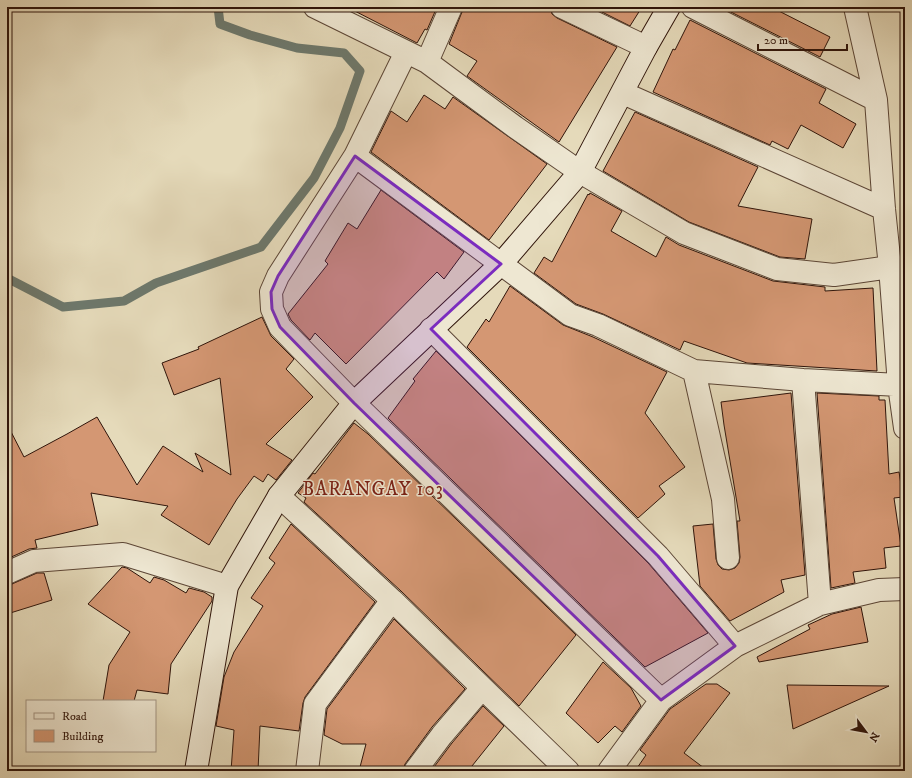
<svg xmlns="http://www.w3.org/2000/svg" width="912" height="778" font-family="'IM FELL DW Pica',serif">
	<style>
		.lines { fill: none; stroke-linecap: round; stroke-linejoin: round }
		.stream { stroke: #6d786c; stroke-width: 9 }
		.building { fill: #d49773; stroke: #2f140a }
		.street-casing { stroke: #5c4636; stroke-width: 24 }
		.secondary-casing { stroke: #2f140a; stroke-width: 24 }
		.street { stroke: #eee7d2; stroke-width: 22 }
		.secondary { stroke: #eee7d2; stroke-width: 22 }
		.marked { fill: #7b2cbf; fill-opacity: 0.2; stroke: #7b2cbf; stroke-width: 3; stroke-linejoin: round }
		.labels { text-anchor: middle; stroke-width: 3; stroke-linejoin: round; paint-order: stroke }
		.quarter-label { font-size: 19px; letter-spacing: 1px; fill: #7a1f14; stroke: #eee7d2 }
	</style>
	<rect width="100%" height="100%" fill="#e5daba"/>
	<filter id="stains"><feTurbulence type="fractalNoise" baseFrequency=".005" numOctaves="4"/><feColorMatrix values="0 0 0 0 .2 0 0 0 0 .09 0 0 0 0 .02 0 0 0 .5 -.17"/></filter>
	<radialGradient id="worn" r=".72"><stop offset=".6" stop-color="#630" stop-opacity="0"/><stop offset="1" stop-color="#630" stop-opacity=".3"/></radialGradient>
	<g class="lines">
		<path class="stream" d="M 7,278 L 63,307 L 124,301 L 156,283 L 261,247 L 314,178 L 340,128 L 360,71 L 344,53 L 297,48 L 250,35 L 220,24 L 218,7"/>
	</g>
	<path class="building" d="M 347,7 L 437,7 L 427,30 L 425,29 L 417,43 Z
		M 463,7 L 550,7 L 552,14 L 557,18 L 617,47 L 559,142 L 467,76 L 477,61 L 449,44 L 462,12 Z
		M 600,7 L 642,7 L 630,26 L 598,10 Z
		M 721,7 L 771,7 L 830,37 L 820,57 Z
		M 690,20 L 826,89 L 819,103 L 856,124 L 843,148 L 801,125 L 788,149 L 772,141 L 770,145 L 653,92 L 673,49 L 675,50 Z
		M 424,95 L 445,109 L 453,97 L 547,164 L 489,240 L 371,152 L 391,111 L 407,122 Z
		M 635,112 L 758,167 L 738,206 L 812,219 L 805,259 L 780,257 L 689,222 L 603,171 Z
		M 381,190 L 464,252 L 444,279 L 437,272 L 346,364 L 315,333 L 310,340 L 291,320 L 288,314 L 328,264 L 325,261 L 348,223 L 357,229 Z
		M 590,193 L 622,211 L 611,231 L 656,257 L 666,237 L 679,245 L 773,281 L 825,287 L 825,291 L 873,288 L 877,371 L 747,363 L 684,341 L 680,350 L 603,314 L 576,304 L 534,273 L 544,257 L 552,262 L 588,194 L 589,195 Z
		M 510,286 L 563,325 L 593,337 L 667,372 L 645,413 L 685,467 L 659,486 L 665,494 L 638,518 L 467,347 L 486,319 L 489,322 Z
		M 262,317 L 271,336 L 294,359 L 286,369 L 313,397 L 266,444 L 292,460 L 276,480 L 268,474 L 263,482 L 254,476 L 237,499 L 209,545 L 161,515 L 168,506 L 91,493 L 98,525 L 35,540 L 37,548 L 29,549 L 7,559 L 7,424 L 24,457 L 67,434 L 97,417 L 137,485 L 163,446 L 203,472 L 195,453 L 231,475 L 220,378 L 174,395 L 162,363 L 199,349 L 198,347 Z
		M 436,351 L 649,564 L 708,633 L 645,667 L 388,418 L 415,381 L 413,379 Z
		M 791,393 L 805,575 L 781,580 L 784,592 L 730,621 L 700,586 L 693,526 L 713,524 L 716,559 L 718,565 L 722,569 L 729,570 L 735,568 L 739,563 L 740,557 L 737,521 L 740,521 L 724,425 L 721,402 Z
		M 817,393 L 879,396 L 879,400 L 885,400 L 889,474 L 899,472 L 903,497 L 894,498 L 901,546 L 884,548 L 886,568 L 853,572 L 855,583 L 831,588 Z
		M 354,423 L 368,434 L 576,635 L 519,706 L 401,591 L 304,502 L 306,498 L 298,493 L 313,473 L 315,474 Z
		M 291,524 L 375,602 L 305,697 L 303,703 L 299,731 L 260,726 L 258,771 L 231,771 L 234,730 L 216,726 L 224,677 L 234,652 L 263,606 L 251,598 L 275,563 L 269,558 Z
		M 122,567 L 127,568 L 150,583 L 154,577 L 164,580 L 186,593 L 189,588 L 204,592 L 212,597 L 212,601 L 171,664 L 168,694 L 137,690 L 134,701 L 103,701 L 109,665 L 130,632 L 88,604 Z
		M 37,573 L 44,573 L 52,600 L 7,614 L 7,585 L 12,584 Z
		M 861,607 L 868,642 L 759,662 L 757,657 L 810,629 L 808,625 L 832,614 Z
		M 394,619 L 465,689 L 432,727 L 405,764 L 403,771 L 359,771 L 366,744 L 342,744 L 324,735 L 327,709 Z
		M 603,662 L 631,688 L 641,706 L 622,732 L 615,726 L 598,743 L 566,713 Z
		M 706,684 L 717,684 L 730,693 L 684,753 L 708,771 L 635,771 L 646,755 L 640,750 L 670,709 Z
		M 787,685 L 889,686 L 793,729 Z
		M 483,706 L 504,726 L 468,771 L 431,771 L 452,743 Z"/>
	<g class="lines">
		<defs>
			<path id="street" d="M 315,7 L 427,62 L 515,127 L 580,172 L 684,233 L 777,269 L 834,275 L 890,267
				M 562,7 L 646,47
				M 693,7 L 876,100
				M 855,7 L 876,100 L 884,209 L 890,267 L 899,385 L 905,428
				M 406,52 L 355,156 L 278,276 L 271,292 L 272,309 L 280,327 L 354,403 L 661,700
				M 427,62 L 451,7
				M 623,93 L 884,209
				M 355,156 L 570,315 L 598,325 L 694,371 L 803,380 L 899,385
				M 431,329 L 658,556 L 735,646
				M 694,371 L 723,499 L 728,558
				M 803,380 L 820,604
				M 279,496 L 392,600 L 568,771
				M 7,573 L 34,561 L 123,554 L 227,586
				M 307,771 L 315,704 L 392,600
				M 415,771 L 442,735 L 482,688
				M 609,771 L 661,700 L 735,646 L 820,604 L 879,590 L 905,589"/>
			<path id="secondary" d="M 196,771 L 227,586 L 279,496 L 354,403 L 501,264 L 580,172 L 646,47 L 669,7"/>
		</defs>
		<use href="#street" class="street-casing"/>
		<use href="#secondary" class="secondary-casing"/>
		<use href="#street" class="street"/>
		<use href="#secondary" class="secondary"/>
	</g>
	<path class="marked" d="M 355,156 L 501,264 L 431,329 L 658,556 L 735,646 L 661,700 L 354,403 L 280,327 L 272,309 L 271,292 L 278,276 Z"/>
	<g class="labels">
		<g class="quarter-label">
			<text x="373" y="495">BARANGAY 103</text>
		</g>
	</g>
	<rect width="912" height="778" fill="none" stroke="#e5daba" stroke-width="24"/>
	<rect x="8" y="8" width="896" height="762" fill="none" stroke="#2f140a" stroke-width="2"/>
	<rect x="12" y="12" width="888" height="754" fill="none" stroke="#2f140a"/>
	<rect x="26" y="700" width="130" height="52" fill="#eee7d2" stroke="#a29382"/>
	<rect x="34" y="713" width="20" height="6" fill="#eee7d2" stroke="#a29382"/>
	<text x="62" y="720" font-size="12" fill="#2f140a">Road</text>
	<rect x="34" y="730" width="20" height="12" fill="#d49773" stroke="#a29382"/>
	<text x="62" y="740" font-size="12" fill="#2f140a">Building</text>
	<g transform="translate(866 732) rotate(122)" stroke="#eee7d2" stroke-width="3" paint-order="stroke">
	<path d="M0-3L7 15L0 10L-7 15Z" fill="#2f140a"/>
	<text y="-6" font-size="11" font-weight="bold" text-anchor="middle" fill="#2f140a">N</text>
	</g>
	<path d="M758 44v6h89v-6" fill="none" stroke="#2f140a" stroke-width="2"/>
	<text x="764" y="44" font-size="12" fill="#2f140a" stroke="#eee7d2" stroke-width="3" paint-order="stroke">20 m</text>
	<rect width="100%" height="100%" filter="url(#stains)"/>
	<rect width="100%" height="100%" fill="url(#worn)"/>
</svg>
